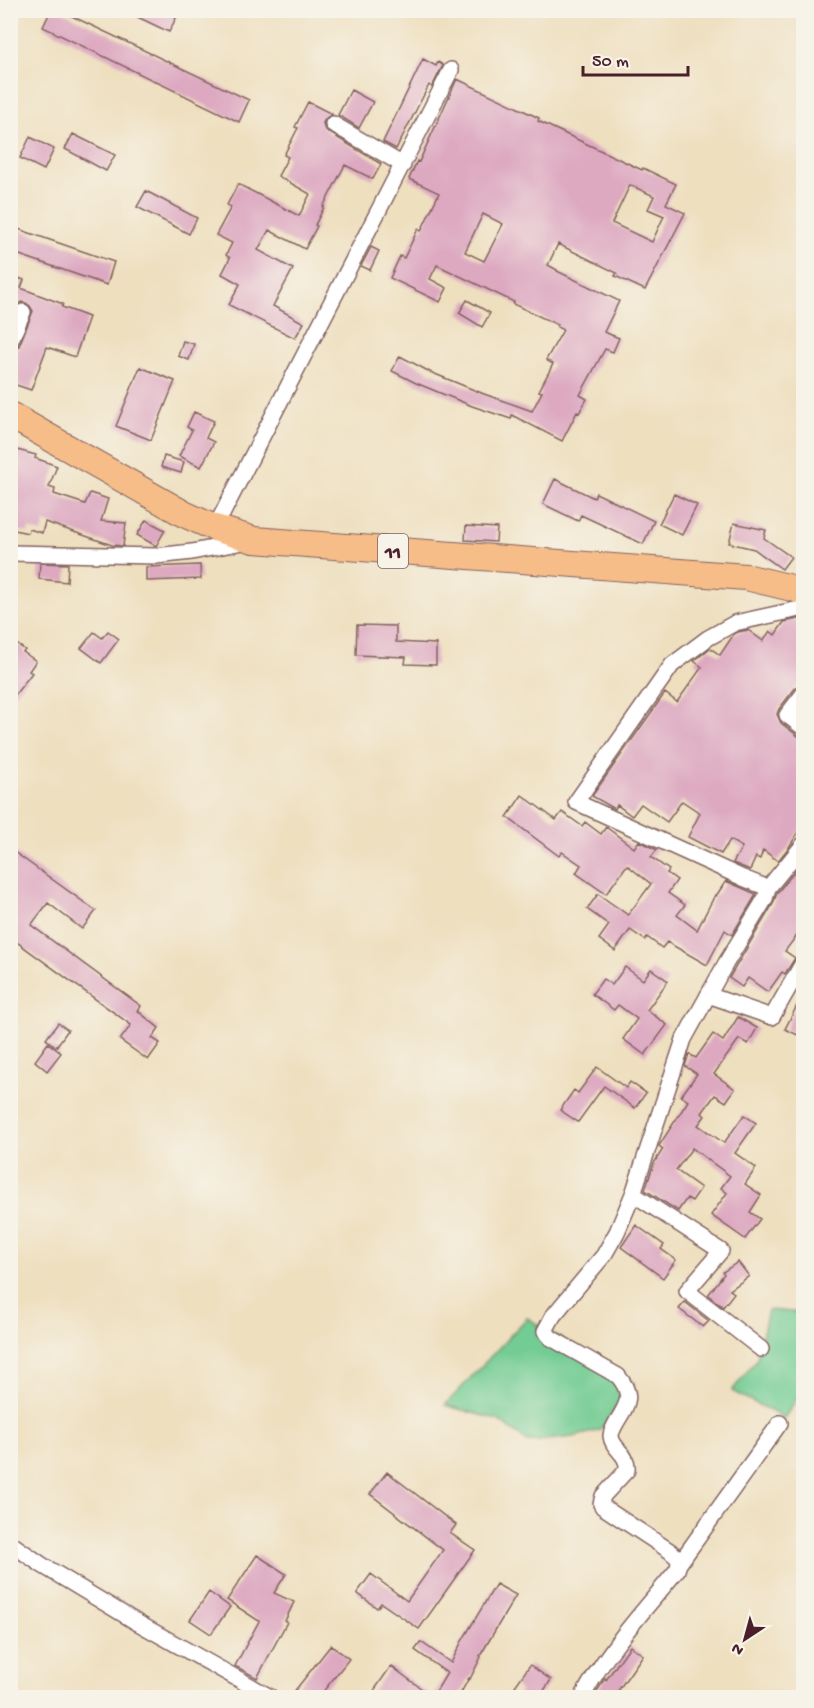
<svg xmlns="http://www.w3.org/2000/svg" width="814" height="1708" font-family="'Gochi Hand',sans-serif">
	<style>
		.green { fill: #72cc93; stroke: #5e765f; stroke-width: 1.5 }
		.building { fill: #dda9c1; fill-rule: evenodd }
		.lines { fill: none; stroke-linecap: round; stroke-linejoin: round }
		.minor-casing { stroke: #83625f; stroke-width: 18 }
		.trunk-casing { stroke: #83625f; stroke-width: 28 }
		.minor { stroke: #fff; stroke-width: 15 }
		.trunk { stroke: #f7bd88; stroke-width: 26 }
		.labels { text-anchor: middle; stroke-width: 6; stroke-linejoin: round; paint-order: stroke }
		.shield { fill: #f7f3e8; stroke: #7e5f64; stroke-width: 1.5 }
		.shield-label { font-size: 20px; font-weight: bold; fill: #4a1f2b }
	</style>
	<rect width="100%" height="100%" fill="#f7f3e8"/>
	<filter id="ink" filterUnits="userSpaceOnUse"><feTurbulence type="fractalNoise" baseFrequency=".0167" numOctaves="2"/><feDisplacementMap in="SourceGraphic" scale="12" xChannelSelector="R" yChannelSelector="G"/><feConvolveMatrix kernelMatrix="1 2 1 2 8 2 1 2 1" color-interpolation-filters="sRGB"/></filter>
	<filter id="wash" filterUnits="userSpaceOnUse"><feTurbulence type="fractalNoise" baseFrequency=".008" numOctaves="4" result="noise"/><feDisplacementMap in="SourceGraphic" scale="24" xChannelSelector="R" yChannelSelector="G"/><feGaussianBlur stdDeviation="1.35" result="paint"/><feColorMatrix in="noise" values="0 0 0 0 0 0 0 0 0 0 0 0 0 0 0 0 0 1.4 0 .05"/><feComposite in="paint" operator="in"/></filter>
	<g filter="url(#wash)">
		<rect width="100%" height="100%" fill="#eedfbf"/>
		<path class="green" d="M 768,1310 L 803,1313 L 803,1390 L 784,1418 L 732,1391 L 757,1359 Z
			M 527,1318 L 634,1383 L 600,1430 L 573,1437 L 528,1442 L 498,1420 L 445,1405 Z"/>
		<g id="blocks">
			<path class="building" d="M 51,10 L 59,10 L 249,100 L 239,122 L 43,27 Z
				M 123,10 L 172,10 L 178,14 L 169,32 Z
				M 423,59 L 436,66 L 438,62 L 443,65 L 432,87 L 429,85 L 396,149 L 383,142 Z
				M 457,79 L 539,118 L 538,121 L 642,170 L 643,168 L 676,184 L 666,204 L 685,213 L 645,290 L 615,276 L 617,273 L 558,244 L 548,265 L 557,270 L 557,271 L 619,301 L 604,332 L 619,338 L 613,352 L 605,349 L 580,395 L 587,399 L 579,413 L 577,412 L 562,441 L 512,415 L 511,419 L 472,406 L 416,383 L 392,371 L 400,356 L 430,372 L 484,394 L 532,411 L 542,392 L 539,391 L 553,364 L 546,360 L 563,330 L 557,327 L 558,325 L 513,304 L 514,302 L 437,265 L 430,279 L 447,288 L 440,302 L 390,278 L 400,256 L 404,258 L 418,229 L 421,231 L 439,193 L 409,179 L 417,161 L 419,162 ZM 630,185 L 654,196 L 648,209 L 664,216 L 652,242 L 612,223 ZM 483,214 L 503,224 L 484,261 L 465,252 Z
				M 351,90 L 373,102 L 359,128 L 338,115 Z
				M 308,102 L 332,114 L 325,119 L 323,123 L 324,128 L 328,132 L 381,164 L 373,179 L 345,165 L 323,207 L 324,207 L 315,225 L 317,226 L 305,249 L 269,230 L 258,250 L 293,269 L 273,306 L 304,323 L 295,338 L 229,305 L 240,284 L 222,274 L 230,258 L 226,255 L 232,243 L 216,235 L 231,207 L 227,205 L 238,184 L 299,216 L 310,194 L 278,176 L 288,157 L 284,155 L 298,128 L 295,127 Z
				M 73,134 L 115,155 L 106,171 L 65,149 Z
				M 30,137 L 54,149 L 44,170 L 20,158 Z
				M 146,191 L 197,218 L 189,234 L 137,207 Z
				M 18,229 L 114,262 L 107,285 L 11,252 Z
				M 371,247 L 379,251 L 370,270 L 361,266 Z
				M 10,275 L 24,280 L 21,288 L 63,304 L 62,307 L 89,317 L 75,357 L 47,347 L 31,390 L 10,383 L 10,352 L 15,350 L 19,346 L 33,311 L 30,306 L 26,303 L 21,302 L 17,305 L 10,315 Z
				M 467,300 L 490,313 L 482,327 L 459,313 Z
				M 183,341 L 194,344 L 189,360 L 178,356 Z
				M 140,367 L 175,381 L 151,440 L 116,426 Z
				M 194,412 L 214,421 L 206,438 L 214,442 L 201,467 L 179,456 L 192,430 L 187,427 Z
				M 10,448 L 36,455 L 35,458 L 57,466 L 49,487 L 55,489 L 54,494 L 85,504 L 90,493 L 108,499 L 101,521 L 126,523 L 123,546 L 112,545 L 45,522 L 42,533 L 29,529 L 28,533 L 10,529 Z
				M 164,456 L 184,462 L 181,473 L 161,467 Z
				M 555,479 L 594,498 L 596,493 L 654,521 L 643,544 L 581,515 L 578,521 L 543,504 Z
				M 674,494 L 697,505 L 682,535 L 659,524 Z
				M 146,520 L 165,530 L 156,546 L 137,535 Z
				M 734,523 L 766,530 L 764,538 L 791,557 L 782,569 L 754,549 L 729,543 Z
				M 466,526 L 497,528 L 496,542 L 465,540 Z
				M 40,563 L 68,564 L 67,582 L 39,579 Z
				M 200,565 L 201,579 L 146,581 L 146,567 Z
				M 803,618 L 804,683 L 796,687 L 779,709 L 777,714 L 781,723 L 798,736 L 804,738 L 804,824 L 789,847 L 778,861 L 763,850 L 760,859 L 756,857 L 750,870 L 733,863 L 742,847 L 730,840 L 721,854 L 688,837 L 700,813 L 682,801 L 667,822 L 641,804 L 632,816 L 617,805 L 615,809 L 592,796 L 665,693 L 677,702 L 702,667 L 694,661 L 710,648 L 720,655 L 734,634 L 738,632 L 748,630 L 763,641 L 770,631 L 775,635 L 784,622 Z
				M 357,625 L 396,626 L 396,642 L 436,644 L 436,665 L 405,664 L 406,657 L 356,655 Z
				M 108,631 L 119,639 L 101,663 L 81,648 L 94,632 L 102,638 Z
				M 10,639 L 25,650 L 23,652 L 36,661 L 29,671 L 32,673 L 10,701 Z
				M 522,795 L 556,820 L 562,812 L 582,826 L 585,822 L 601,834 L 606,827 L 634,848 L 639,841 L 657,850 L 651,857 L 669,870 L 667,873 L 677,880 L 668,893 L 685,905 L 677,915 L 697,930 L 715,895 L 716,896 L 726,881 L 756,894 L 756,895 L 732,935 L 725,930 L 707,965 L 667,942 L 662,948 L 647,937 L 645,940 L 630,930 L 615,951 L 599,939 L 609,925 L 587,909 L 598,894 L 628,915 L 651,884 L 627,865 L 606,894 L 576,873 L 581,865 L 562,852 L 559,856 L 507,817 Z
				M 10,849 L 96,911 L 82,929 L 48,903 L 31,925 L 141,1006 L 138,1011 L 159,1028 L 152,1038 L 160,1043 L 148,1060 L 120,1040 L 131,1025 L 10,937 Z
				M 804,860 L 804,926 L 785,951 L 795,958 L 785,974 L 782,972 L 768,992 L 748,978 L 742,987 L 729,978 L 773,904 L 777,893 Z
				M 625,967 L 643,980 L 651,969 L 668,981 L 647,1010 L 667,1025 L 645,1055 L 623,1039 L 637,1019 L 618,1005 L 614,1010 L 592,994 L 603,979 L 612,985 Z
				M 804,992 L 804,1038 L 785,1029 Z
				M 738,1017 L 757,1028 L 748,1044 L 739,1039 L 714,1074 L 735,1089 L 726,1102 L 715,1095 L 702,1113 L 705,1116 L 698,1125 L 724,1143 L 744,1115 L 756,1123 L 735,1153 L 756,1168 L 745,1184 L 761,1195 L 750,1212 L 760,1219 L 745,1239 L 711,1215 L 727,1193 L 721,1188 L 730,1176 L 692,1148 L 676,1170 L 701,1188 L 692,1201 L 687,1198 L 678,1211 L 645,1190 L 654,1163 L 663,1149 L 659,1146 L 660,1144 L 688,1101 L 681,1096 L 697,1074 L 685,1066 L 689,1054 L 696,1058 L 713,1034 L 723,1041 Z
				M 58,1023 L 68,1030 L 56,1047 L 46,1039 Z
				M 48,1043 L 61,1053 L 47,1071 L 35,1061 Z
				M 597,1067 L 626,1088 L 630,1082 L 646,1093 L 635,1108 L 604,1086 L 578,1122 L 560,1110 L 574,1090 L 578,1093 Z
				M 636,1225 L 664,1245 L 661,1249 L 676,1260 L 663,1278 L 621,1247 Z
				M 738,1262 L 749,1276 L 730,1290 L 734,1293 L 723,1307 L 708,1295 L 724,1274 L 723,1272 Z
				M 685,1302 L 709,1321 L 703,1327 L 679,1309 Z
				M 387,1472 L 456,1525 L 450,1533 L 475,1550 L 419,1629 L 381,1603 L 377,1608 L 357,1593 L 371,1574 L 407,1601 L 443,1550 L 370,1494 Z
				M 257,1555 L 286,1574 L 274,1593 L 294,1602 L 285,1621 L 287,1622 L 257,1678 L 235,1666 L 259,1621 L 227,1600 Z
				M 496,1584 L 516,1595 L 480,1656 L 481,1657 L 470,1679 L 469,1678 L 458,1698 L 443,1698 L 435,1693 L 447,1673 L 415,1650 L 421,1642 L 451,1663 L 462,1641 Z
				M 209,1592 L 230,1607 L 211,1634 L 190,1620 Z
				M 331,1645 L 349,1659 L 318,1698 L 289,1698 Z
				M 630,1646 L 643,1655 L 613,1698 L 593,1698 L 605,1678 L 606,1680 Z
				M 530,1665 L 551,1680 L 539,1698 L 516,1698 L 521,1691 L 515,1686 Z
				M 391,1666 L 434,1698 L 381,1698 L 373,1692 Z"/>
		</g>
	</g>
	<g filter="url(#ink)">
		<use href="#blocks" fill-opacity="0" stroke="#83625f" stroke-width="1.5"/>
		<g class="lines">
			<defs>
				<path id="minor" d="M 333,124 L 403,165
					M 10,342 L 23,312
					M 215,528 L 451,70
					M 10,553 L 156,556 L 192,552 L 248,541
					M 804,693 L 787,715 L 804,728
					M 768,888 L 743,878 L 576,802 L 672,665 L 708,638 L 735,623 L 804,608
					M 708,995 L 772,1017 L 804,961
					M 633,1194 L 721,1251 L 687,1291 L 761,1349
					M 10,1543 L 42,1565 L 138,1623 L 272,1698
					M 679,1564 L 780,1423
					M 582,1698 C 606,1651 644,1611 677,1570 L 679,1564 L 678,1558 L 670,1551 L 603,1507 L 601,1504 L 603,1496 L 627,1470 C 629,1454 612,1449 611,1436 C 611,1432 614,1427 616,1423 C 628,1404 634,1395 618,1376 L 551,1338 L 545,1331 L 553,1316 L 604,1255 L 617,1232 L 633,1194 L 684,1039 L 726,963 L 765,899 L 768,888 L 804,844"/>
				<path id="trunk" d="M 10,415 L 184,514 L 215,528 L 254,540 L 746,577 L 804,591"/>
			</defs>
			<use href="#minor" class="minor-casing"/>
			<use href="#trunk" class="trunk-casing"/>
			<use href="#minor" class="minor"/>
			<use href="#trunk" class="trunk"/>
		</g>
	</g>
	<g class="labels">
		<rect class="shield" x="378" y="534" width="30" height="34" rx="4.5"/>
		<g class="shield-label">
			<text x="393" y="558">11</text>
		</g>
	</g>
	<rect width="814" height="1708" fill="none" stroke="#f7f3e8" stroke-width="36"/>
	<g transform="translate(745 1639) rotate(216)" stroke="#f7f3e8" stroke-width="4.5" paint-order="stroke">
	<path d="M0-4.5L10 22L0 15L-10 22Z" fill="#4a1f2b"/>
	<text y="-9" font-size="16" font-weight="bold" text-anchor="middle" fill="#4a1f2b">N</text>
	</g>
	<path d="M583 66v9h105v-9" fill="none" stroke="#4a1f2b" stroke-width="3"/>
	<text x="592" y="66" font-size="18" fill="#4a1f2b" stroke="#f7f3e8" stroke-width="4.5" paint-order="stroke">50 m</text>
</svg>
